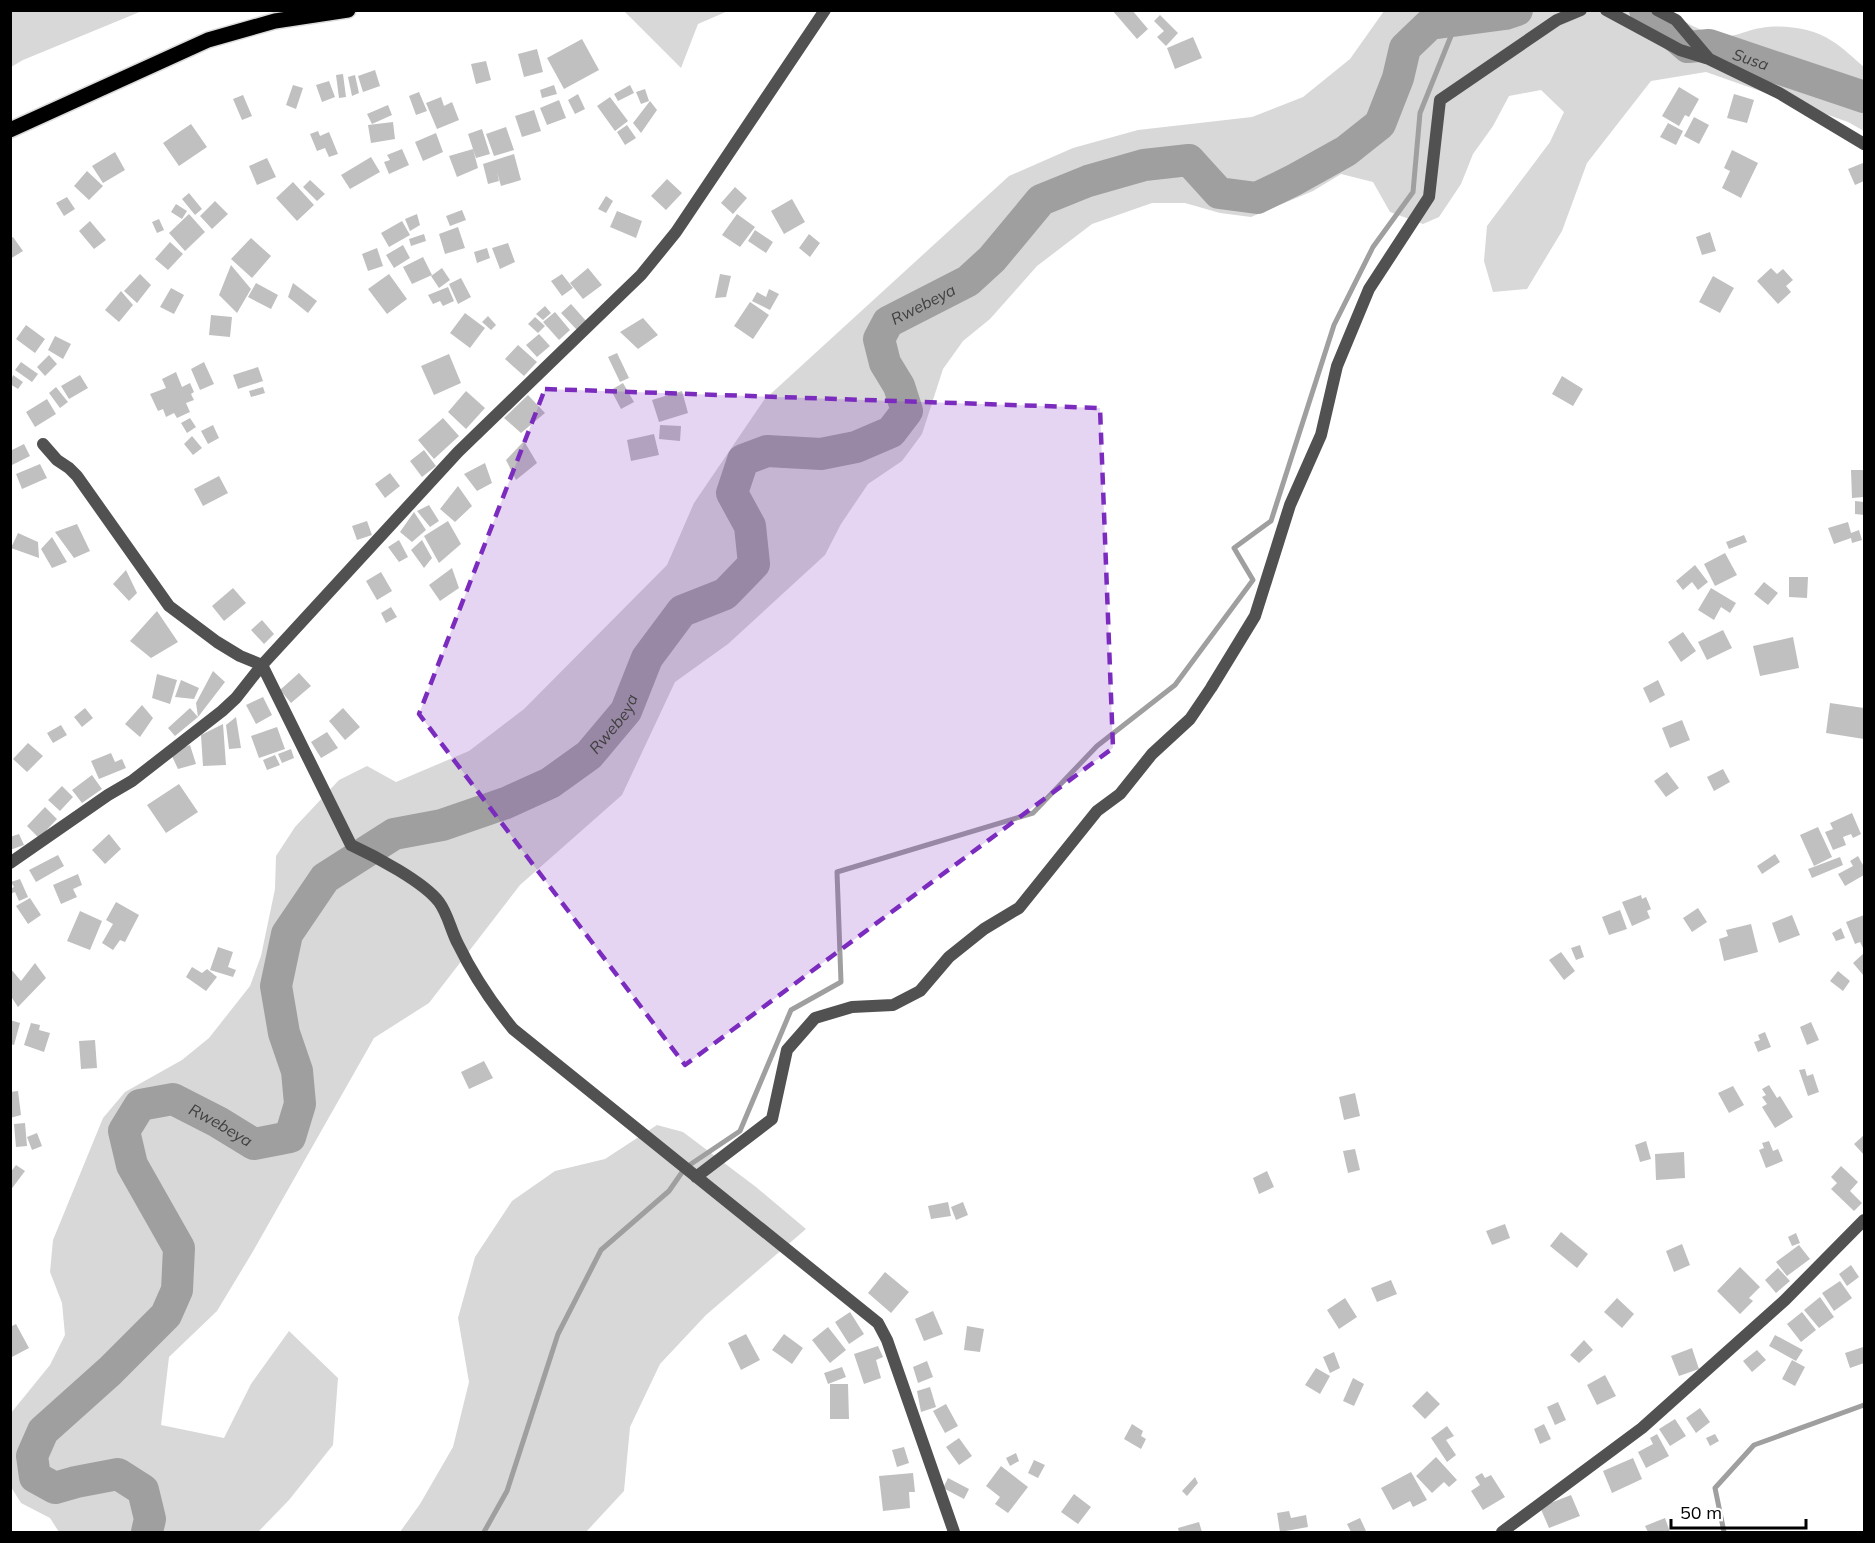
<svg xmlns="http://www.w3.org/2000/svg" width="1875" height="1543" font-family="Mulish,sans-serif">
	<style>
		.green { fill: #d8d8d8 }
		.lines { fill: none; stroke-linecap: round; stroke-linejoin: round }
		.stream { stroke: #9f9f9f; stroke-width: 5 }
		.river { stroke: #9f9f9f; stroke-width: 32 }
		.building { fill: #c0c0c0 }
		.primary-casing { stroke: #dbdbdb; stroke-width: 18 }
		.minor { stroke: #515151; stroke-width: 12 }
		.primary { stroke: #000; stroke-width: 15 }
		.marked { fill: #7b2cbf; fill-opacity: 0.2; stroke: #7b2cbf; stroke-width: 4.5; stroke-dasharray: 12 8; stroke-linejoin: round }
		.labels { text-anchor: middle; stroke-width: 5; stroke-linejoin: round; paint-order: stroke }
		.water-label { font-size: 16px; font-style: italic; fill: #404040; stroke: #fff }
	</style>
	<rect width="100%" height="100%" fill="#fff"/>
	<path class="green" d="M 11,10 L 142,10 L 142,11 L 23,60 L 11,67 Z
		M 624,11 L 728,11 L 698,24 L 681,68 Z
		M 1384,11 L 1665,11 C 1682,20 1701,32 1720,36 C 1735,38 1746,30 1761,28 C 1783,24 1813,28 1832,41 C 1844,48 1854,59 1864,67 L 1864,131 L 1848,122 L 1706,72 L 1651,81 L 1587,163 L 1562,231 L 1527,289 L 1493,292 L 1484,261 L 1487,226 L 1550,142 L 1564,112 L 1541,90 L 1509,96 L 1493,126 L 1473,154 L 1461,184 L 1439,217 L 1423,224 L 1390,212 L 1373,182 L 1341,174 L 1313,191 L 1251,217 L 1220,213 L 1185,203 L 1152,203 L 1092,224 L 1037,266 L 990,319 L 963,341 L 943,369 L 922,434 L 902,461 L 868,484 L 841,524 L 825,555 L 728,644 L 675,682 L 622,795 L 520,885 L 429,1003 L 374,1038 L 252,1253 L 217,1311 L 169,1357 L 161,1425 L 224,1438 L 251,1384 L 289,1331 L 338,1378 L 333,1445 L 289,1500 L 258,1532 L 59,1532 L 50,1518 L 21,1503 L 11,1487 L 11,1413 L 50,1365 L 65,1335 L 62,1303 L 50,1272 L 53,1240 L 103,1118 L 125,1092 L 182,1060 L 209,1038 L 250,986 L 261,956 L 275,889 L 276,856 L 295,827 L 339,780 L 367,766 L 396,782 L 469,751 L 524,709 L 667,565 L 694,503 L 764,400 L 1009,176 L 1073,148 L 1138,130 L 1252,117 L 1303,97 L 1350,59 Z
		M 657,1125 L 683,1132 L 756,1187 L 806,1229 L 706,1315 L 660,1364 L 630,1427 L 624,1491 L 586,1532 L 400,1532 L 420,1504 L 453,1447 L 469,1382 L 458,1318 L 475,1257 L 512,1201 L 555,1171 L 605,1159 Z"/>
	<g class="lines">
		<path class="stream" d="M 484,1532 L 507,1491 L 558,1334 L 601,1250 L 669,1191 L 685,1168 L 740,1131 L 791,1010 L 841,982 L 837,872 L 1033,813 L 1097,746 L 1175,685 L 1253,580 L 1234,548 L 1271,521 L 1334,325 L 1373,247 L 1413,192 L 1420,113 L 1457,21
			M 1724,1532 L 1715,1488 L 1754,1445 L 1864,1405"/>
		<g class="river">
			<path id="s1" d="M 1645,10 L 1688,47 L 1709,45 L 1864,97"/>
			<path id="s2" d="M 147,1532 L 150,1519 L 143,1490 L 118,1474 L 76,1482 L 55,1488 L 35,1477 L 32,1456 L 43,1431 L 110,1371 L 166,1315 L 177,1290 L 179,1248 L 132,1165 L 124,1131 L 140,1105 L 173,1099 L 218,1122 L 254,1144 L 290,1137 L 300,1104 L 297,1071 L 284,1033 L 276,986 L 287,934 L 325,878 L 394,834 L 442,825 L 506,803 L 550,783 L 589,755 L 626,711 L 647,658 L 682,611 L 725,594 L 754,564 L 750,526 L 732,493 L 743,460 L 767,451 L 821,454 L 856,447 L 891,432 L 907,411 L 899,386 L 885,363 L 879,339 L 888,322 L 968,281 L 992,259 L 1041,200 L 1088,181 L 1144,165 L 1189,160 L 1219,193 L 1257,198 L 1294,180 L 1346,151 L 1380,124 L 1398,78 L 1405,48 L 1430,24 L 1505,14 L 1517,10"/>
		</g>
	</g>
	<path class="building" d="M 1112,10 L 1132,10 L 1148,29 L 1137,39 Z
		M 1160,15 L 1178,33 L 1166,46 L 1157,37 L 1164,31 L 1154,21 Z
		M 1193,37 L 1202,58 L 1175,69 L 1167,48 Z
		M 582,39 L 599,70 L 564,89 L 547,58 Z
		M 537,49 L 543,72 L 524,77 L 518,54 Z
		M 486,61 L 491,80 L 476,84 L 471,64 Z
		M 375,70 L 380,86 L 363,92 L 358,76 Z
		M 343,74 L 346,97 L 339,98 L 336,75 Z
		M 355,75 L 359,93 L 352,96 L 348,77 Z
		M 329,81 L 335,97 L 322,102 L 316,85 Z
		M 293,85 L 303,88 L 296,109 L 286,105 Z
		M 554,85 L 557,94 L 542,98 L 540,90 Z
		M 630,85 L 634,93 L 618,101 L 614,94 Z
		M 1679,87 L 1699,99 L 1689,117 L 1685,115 L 1679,126 L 1662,116 Z
		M 645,89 L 649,101 L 641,104 L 636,92 Z
		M 419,92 L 427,111 L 416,115 L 409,96 Z
		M 578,94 L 585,109 L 575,114 L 568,100 Z
		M 1734,94 L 1754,100 L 1747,123 L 1727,118 Z
		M 243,95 L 252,116 L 242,120 L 233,99 Z
		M 441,97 L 444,106 L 452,102 L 459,120 L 437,129 L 426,103 Z
		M 610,97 L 628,121 L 615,131 L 597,106 Z
		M 559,100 L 566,118 L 547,125 L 540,108 Z
		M 650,101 L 657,110 L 641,133 L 633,123 Z
		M 388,105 L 392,115 L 372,124 L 367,114 Z
		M 534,110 L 541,131 L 522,137 L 515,116 Z
		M 1694,117 L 1709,125 L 1699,144 L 1684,136 Z
		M 393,122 L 395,139 L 371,143 L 368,125 Z
		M 1668,123 L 1683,131 L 1676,145 L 1660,137 Z
		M 191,124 L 207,147 L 179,166 L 163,143 Z
		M 627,125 L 636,138 L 625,145 L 617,132 Z
		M 506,127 L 514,150 L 494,156 L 486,134 Z
		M 482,129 L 490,154 L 476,158 L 468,134 Z
		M 318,131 L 320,136 L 329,132 L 338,154 L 329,157 L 325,148 L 317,151 L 310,134 Z
		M 436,133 L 443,152 L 423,161 L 415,142 Z
		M 402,149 L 409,165 L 389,174 L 384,162 L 390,160 L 387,155 Z
		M 473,149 L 478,168 L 457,177 L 449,156 Z
		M 1732,150 L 1758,163 L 1741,198 L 1722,188 L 1730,171 L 1724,168 Z
		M 115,152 L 125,170 L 103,183 L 92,166 Z
		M 514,154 L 521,180 L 501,186 L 497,172 L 499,181 L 488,184 L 483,164 Z
		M 371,157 L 380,172 L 350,189 L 341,175 Z
		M 267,158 L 276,177 L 257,185 L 249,166 Z
		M 1863,163 L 1864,181 L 1855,185 L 1848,169 Z
		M 87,171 L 103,186 L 89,200 L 74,186 Z
		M 667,179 L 682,193 L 666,210 L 651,196 Z
		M 310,180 L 325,194 L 317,201 L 303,187 Z
		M 293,182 L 314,205 L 297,221 L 276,198 Z
		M 735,187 L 747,198 L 733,214 L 721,203 Z
		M 189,193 L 202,209 L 195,215 L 182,199 Z
		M 606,196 L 613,201 L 606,213 L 598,209 Z
		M 67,197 L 75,209 L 64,216 L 56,203 Z
		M 792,199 L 805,222 L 784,234 L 771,211 Z
		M 215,201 L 228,214 L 212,229 L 200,216 Z
		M 176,204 L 187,211 L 182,219 L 171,212 Z
		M 462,210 L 466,220 L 450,226 L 446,216 Z
		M 617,211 L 642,221 L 636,238 L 610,227 Z
		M 189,214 L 205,232 L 185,251 L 169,233 Z
		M 417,214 L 420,225 L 410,231 L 405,219 Z
		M 737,214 L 755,227 L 740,247 L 722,235 Z
		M 159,219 L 164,230 L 157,233 L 152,222 Z
		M 90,221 L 106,240 L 94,249 L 79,231 Z
		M 402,221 L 410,235 L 389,247 L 381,233 Z
		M 458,227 L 465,248 L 445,254 L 439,234 Z
		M 755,230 L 773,242 L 766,253 L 748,241 Z
		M 1710,232 L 1716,251 L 1702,255 L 1696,237 Z
		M 424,234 L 426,241 L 411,246 L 409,239 Z
		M 809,234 L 820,243 L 810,257 L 799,248 Z
		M 13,237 L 23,251 L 10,259 L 10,239 Z
		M 251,238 L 271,256 L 252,278 L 231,259 Z
		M 170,242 L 183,254 L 168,270 L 155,259 Z
		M 508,243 L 515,262 L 500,269 L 492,248 Z
		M 403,245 L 410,258 L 394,268 L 386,255 Z
		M 377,248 L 383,266 L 368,271 L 362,254 Z
		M 487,248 L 490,258 L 477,263 L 474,252 Z
		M 423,257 L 432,275 L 412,284 L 403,267 Z
		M 231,265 L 251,289 L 237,313 L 219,295 Z
		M 442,268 L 450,280 L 439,288 L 431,276 Z
		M 588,268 L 602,285 L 583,299 L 570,283 Z
		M 1771,268 L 1777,274 L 1783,269 L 1793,280 L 1786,286 L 1791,292 L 1778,304 L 1757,281 Z
		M 140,274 L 151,285 L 137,303 L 124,291 Z
		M 389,274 L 407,299 L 387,314 L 368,289 Z
		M 562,274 L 573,288 L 562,296 L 551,281 Z
		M 720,274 L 731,276 L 726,297 L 715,298 Z
		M 1713,276 L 1734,288 L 1720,313 L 1699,302 Z
		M 461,278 L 471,297 L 458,304 L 449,284 Z
		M 256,283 L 278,295 L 271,309 L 248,297 Z
		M 293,283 L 317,301 L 308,313 L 288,297 Z
		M 448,287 L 454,301 L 443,306 L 440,301 L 433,304 L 428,295 Z
		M 171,288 L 184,295 L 174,314 L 160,307 Z
		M 769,289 L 779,294 L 770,310 L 752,301 L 757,292 L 766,297 Z
		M 121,291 L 133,305 L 119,322 L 105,310 Z
		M 750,302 L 769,315 L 753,339 L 734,326 Z
		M 571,304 L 587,322 L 577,330 L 561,313 Z
		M 545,306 L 551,313 L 543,320 L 536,314 Z
		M 555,312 L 570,330 L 559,340 L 543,322 Z
		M 465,313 L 485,328 L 470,348 L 450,333 Z
		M 211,315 L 232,317 L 230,337 L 209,335 Z
		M 488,316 L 496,325 L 491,330 L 482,322 Z
		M 535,317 L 545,326 L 538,333 L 528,324 Z
		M 643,318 L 658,335 L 638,349 L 620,332 Z
		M 26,325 L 45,339 L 35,353 L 16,339 Z
		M 539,334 L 550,346 L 537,357 L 526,345 Z
		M 55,336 L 71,344 L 63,359 L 48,350 Z
		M 518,345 L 537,362 L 524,376 L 505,359 Z
		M 617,353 L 629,378 L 620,382 L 608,357 Z
		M 449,354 L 461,383 L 434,395 L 421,366 Z
		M 49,355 L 57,364 L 45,376 L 37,367 Z
		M 21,362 L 38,374 L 32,382 L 15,370 Z
		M 204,362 L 214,384 L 200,390 L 191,369 Z
		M 258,367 L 263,381 L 238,389 L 233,375 Z
		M 176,372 L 182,387 L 190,383 L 194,392 L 191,394 L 194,400 L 186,403 L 190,412 L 177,418 L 174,413 L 166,417 L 163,409 L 158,411 L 150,394 L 166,388 L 162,379 Z
		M 13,375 L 23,382 L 18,389 L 10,384 Z
		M 80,375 L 88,388 L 69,399 L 61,386 Z
		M 1562,376 L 1583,389 L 1573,406 L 1552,394 Z
		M 623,383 L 634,402 L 621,409 L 611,390 Z
		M 56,387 L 68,402 L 60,408 L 49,393 Z
		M 263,387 L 265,393 L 251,397 L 249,391 Z
		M 466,391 L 485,408 L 466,429 L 448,412 Z
		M 682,391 L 688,413 L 659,422 L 652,400 Z
		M 528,395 L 545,413 L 521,433 L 504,418 Z
		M 47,399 L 56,414 L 35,427 L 26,412 Z
		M 190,418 L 196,427 L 187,433 L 181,423 Z
		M 443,418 L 459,436 L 434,459 L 418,440 Z
		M 213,425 L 219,438 L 208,444 L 201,431 Z
		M 660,425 L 681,426 L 680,441 L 659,439 Z
		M 654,434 L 659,455 L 631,461 L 627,440 Z
		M 192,436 L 202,448 L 193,455 L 184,444 Z
		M 524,441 L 537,463 L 516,480 L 506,460 Z
		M 24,444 L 30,456 L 10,466 L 10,451 Z
		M 424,450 L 436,466 L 422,477 L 410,461 Z
		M 485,463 L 492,483 L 477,491 L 464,474 Z
		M 40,464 L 47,478 L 22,489 L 16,474 Z
		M 1851,470 L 1864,470 L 1864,497 L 1852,498 Z
		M 390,473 L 400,486 L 385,498 L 375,484 Z
		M 219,476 L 228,493 L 203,506 L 194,489 Z
		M 458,486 L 472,506 L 455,522 L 440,509 Z
		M 1855,501 L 1864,502 L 1864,515 L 1855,514 Z
		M 429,505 L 439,521 L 430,527 L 417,511 Z
		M 414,512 L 426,530 L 412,542 L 400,532 Z
		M 367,521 L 372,535 L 357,540 L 352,526 Z
		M 448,521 L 461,544 L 439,563 L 424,536 Z
		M 1848,522 L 1851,533 L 1859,530 L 1862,540 L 1852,543 L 1851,538 L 1834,544 L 1828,528 Z
		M 77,524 L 90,551 L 74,558 L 55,532 Z
		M 18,533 L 38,542 L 39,558 L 11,548 Z
		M 1744,535 L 1747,542 L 1729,549 L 1726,542 Z
		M 52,537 L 67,562 L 52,568 L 41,549 Z
		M 399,540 L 408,557 L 399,562 L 388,547 Z
		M 422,540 L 432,558 L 424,568 L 411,550 Z
		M 1725,553 L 1737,575 L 1715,586 L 1704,564 Z
		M 1695,565 L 1708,582 L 1698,590 L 1692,582 L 1683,590 L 1676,581 Z
		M 452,568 L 459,588 L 440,601 L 429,585 Z
		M 126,570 L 137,593 L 129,601 L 113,584 Z
		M 381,572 L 392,591 L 377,600 L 366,581 Z
		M 1789,577 L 1808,577 L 1807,598 L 1789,597 Z
		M 1764,582 L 1778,593 L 1768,605 L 1754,594 Z
		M 233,588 L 246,603 L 224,621 L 212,606 Z
		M 1711,588 L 1736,603 L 1730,613 L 1721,607 L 1714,620 L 1698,610 Z
		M 391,607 L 397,617 L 386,623 L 381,613 Z
		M 157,611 L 178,642 L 151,658 L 130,641 Z
		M 262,620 L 274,634 L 264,644 L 251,630 Z
		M 1723,630 L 1732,648 L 1707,660 L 1698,642 Z
		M 1683,632 L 1696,651 L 1681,662 L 1668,642 Z
		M 1793,637 L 1799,668 L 1760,676 L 1753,646 Z
		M 213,671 L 225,682 L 198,717 L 175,736 L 168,728 L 190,708 L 198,717 L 196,703 Z
		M 299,673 L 311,686 L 291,703 L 280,690 Z
		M 157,674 L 177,680 L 170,704 L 152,698 Z
		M 181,680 L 199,688 L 194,699 L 175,697 Z
		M 1658,680 L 1665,695 L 1650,703 L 1643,688 Z
		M 263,697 L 272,715 L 256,724 L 246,705 Z
		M 1830,703 L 1864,708 L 1864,739 L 1826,733 Z
		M 142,705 L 153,718 L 140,737 L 125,724 Z
		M 85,708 L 93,718 L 82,727 L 74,717 Z
		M 343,708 L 360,727 L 345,740 L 329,721 Z
		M 236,717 L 241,748 L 229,749 L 226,725 Z
		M 1682,720 L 1690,740 L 1670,748 L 1662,728 Z
		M 223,724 L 226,765 L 203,766 L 201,735 Z
		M 61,725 L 67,735 L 53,743 L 47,733 Z
		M 277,727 L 285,749 L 259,758 L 251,736 Z
		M 327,732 L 338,748 L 321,758 L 311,742 Z
		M 28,743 L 43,756 L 27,772 L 13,759 Z
		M 190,745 L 196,764 L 178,769 L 170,752 Z
		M 291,749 L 294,758 L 282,763 L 278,754 Z
		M 111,753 L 115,762 L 122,759 L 126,768 L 99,779 L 91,761 Z
		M 275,755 L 280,765 L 267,770 L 263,760 Z
		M 1723,769 L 1730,782 L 1714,791 L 1707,777 Z
		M 1667,772 L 1679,788 L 1666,797 L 1654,781 Z
		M 92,775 L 102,789 L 82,803 L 72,790 Z
		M 179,784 L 198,812 L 166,833 L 147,805 Z
		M 62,786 L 73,797 L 60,811 L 48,800 Z
		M 45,807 L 57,819 L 39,838 L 27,826 Z
		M 1852,813 L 1861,834 L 1853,838 L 1851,834 L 1843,837 L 1846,845 L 1833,850 L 1825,832 L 1833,829 L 1830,823 Z
		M 1818,827 L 1832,857 L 1814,866 L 1800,835 Z
		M 19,834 L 24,845 L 10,850 L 10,837 Z
		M 109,834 L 121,849 L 105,864 L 92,850 Z
		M 1775,854 L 1780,862 L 1762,874 L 1757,866 Z
		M 58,855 L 64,866 L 36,882 L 29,870 Z
		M 1858,856 L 1864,867 L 1864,875 L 1845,886 L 1838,874 L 1853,866 L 1850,861 Z
		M 1840,857 L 1843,865 L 1812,878 L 1808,869 Z
		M 78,874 L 82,885 L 73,889 L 77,897 L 61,904 L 53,885 Z
		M 20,879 L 28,897 L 19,901 L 15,892 L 10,894 L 10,889 L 14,887 L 11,882 Z
		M 1641,895 L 1642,899 L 1646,897 L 1651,909 L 1647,911 L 1650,918 L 1632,926 L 1622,902 Z
		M 30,898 L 41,915 L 28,924 L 16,906 Z
		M 116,902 L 139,915 L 125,942 L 120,940 L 113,950 L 102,943 L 113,924 L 106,920 Z
		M 1698,908 L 1707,922 L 1692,932 L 1683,918 Z
		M 1620,910 L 1627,929 L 1609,935 L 1602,917 Z
		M 80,911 L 102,921 L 90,950 L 67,941 Z
		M 1792,915 L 1800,935 L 1779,943 L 1772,923 Z
		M 1864,915 L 1864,948 L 1863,948 L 1860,942 L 1855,944 L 1846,922 Z
		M 1751,924 L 1758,952 L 1724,961 L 1719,939 L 1728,936 L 1726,930 Z
		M 1841,928 L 1845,938 L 1836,941 L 1832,933 Z
		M 1580,945 L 1584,957 L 1576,960 L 1571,948 Z
		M 218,947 L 233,952 L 228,967 L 236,970 L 233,977 L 210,970 Z
		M 1561,952 L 1575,971 L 1564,980 L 1549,960 Z
		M 1864,953 L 1864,976 L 1853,963 Z
		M 35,963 L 46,978 L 18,1007 L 10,995 L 10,968 L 21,981 Z
		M 192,967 L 202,973 L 207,969 L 217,977 L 206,991 L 186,977 Z
		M 1838,971 L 1850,981 L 1843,991 L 1830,981 Z
		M 10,1020 L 20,1023 L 14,1045 L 10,1044 Z
		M 1811,1022 L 1819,1040 L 1807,1045 L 1800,1027 Z
		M 31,1023 L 40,1025 L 39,1030 L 50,1033 L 44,1052 L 24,1045 Z
		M 1765,1032 L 1771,1047 L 1758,1052 L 1754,1042 L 1760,1040 L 1758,1035 Z
		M 95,1040 L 97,1068 L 81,1069 L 79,1041 Z
		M 484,1061 L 493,1078 L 469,1089 L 461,1072 Z
		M 1805,1069 L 1807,1076 L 1813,1074 L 1819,1092 L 1808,1096 L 1799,1070 Z
		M 1769,1085 L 1777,1098 L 1780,1096 L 1793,1117 L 1775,1128 L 1762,1107 L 1767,1104 L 1762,1097 L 1766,1095 L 1762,1089 Z
		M 1733,1086 L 1744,1105 L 1729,1113 L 1718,1093 Z
		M 18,1091 L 21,1115 L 10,1118 L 10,1092 Z
		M 1355,1093 L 1360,1116 L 1344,1120 L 1339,1097 Z
		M 25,1123 L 27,1146 L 16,1147 L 14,1124 Z
		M 37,1133 L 42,1146 L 32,1150 L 27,1137 Z
		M 1864,1135 L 1864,1155 L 1854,1144 Z
		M 1646,1141 L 1651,1159 L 1640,1162 L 1635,1145 Z
		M 1769,1141 L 1773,1151 L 1778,1149 L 1783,1161 L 1766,1168 L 1759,1150 L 1764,1148 L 1762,1143 Z
		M 1355,1149 L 1360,1170 L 1348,1173 L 1343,1151 Z
		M 1684,1152 L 1685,1178 L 1656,1180 L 1655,1154 Z
		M 16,1165 L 25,1171 L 10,1191 L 10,1173 Z
		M 1841,1166 L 1858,1182 L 1850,1191 L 1862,1203 L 1854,1211 L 1831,1189 L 1837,1183 L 1831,1177 Z
		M 1267,1171 L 1274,1187 L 1259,1194 L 1253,1178 Z
		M 948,1202 L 951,1216 L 931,1219 L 928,1206 Z
		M 963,1202 L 968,1215 L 956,1220 L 951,1207 Z
		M 1505,1224 L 1510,1238 L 1492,1245 L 1486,1231 Z
		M 1561,1232 L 1588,1254 L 1577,1268 L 1550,1246 Z
		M 1796,1233 L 1800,1243 L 1792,1246 L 1788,1237 Z
		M 1682,1244 L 1690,1265 L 1674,1272 L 1666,1251 Z
		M 1799,1245 L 1810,1259 L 1787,1276 L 1776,1262 Z
		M 1851,1265 L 1859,1277 L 1847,1286 L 1839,1274 Z
		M 1740,1267 L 1760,1287 L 1749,1298 L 1753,1301 L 1740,1314 L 1717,1291 Z
		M 1778,1268 L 1790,1281 L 1776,1293 L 1765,1280 Z
		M 885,1272 L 909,1292 L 891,1313 L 868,1293 Z
		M 1391,1280 L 1397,1294 L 1377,1302 L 1371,1288 Z
		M 1840,1281 L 1852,1298 L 1834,1311 L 1822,1293 Z
		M 1820,1297 L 1834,1317 L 1819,1328 L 1804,1310 Z
		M 1345,1298 L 1357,1317 L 1339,1329 L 1327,1310 Z
		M 1617,1298 L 1634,1314 L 1622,1328 L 1604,1312 Z
		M 933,1311 L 943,1334 L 924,1341 L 915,1319 Z
		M 850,1312 L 864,1334 L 849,1344 L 835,1322 Z
		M 1802,1312 L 1816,1330 L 1801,1342 L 1787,1324 Z
		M 16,1324 L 29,1348 L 10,1358 L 10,1327 Z
		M 967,1326 L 984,1329 L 980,1352 L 964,1350 Z
		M 828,1327 L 846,1350 L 830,1363 L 812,1340 Z
		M 746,1334 L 760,1360 L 741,1370 L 728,1343 Z
		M 784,1334 L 803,1348 L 792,1364 L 772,1350 Z
		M 1775,1335 L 1803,1350 L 1796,1361 L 1769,1346 Z
		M 1584,1340 L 1593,1350 L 1579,1363 L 1570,1355 Z
		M 878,1346 L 883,1357 L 876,1360 L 881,1378 L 864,1384 L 854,1354 Z
		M 1863,1347 L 1864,1363 L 1850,1368 L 1845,1353 Z
		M 1692,1348 L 1699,1369 L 1679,1376 L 1671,1356 Z
		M 1757,1350 L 1766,1360 L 1752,1372 L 1743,1361 Z
		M 1334,1352 L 1340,1368 L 1330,1373 L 1323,1357 Z
		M 1792,1360 L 1805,1367 L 1795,1386 L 1782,1379 Z
		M 927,1361 L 933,1377 L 918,1383 L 913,1367 Z
		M 842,1367 L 846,1377 L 828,1384 L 824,1373 Z
		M 1316,1368 L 1330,1376 L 1320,1394 L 1305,1385 Z
		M 1605,1375 L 1616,1396 L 1597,1405 L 1587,1385 Z
		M 1353,1378 L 1364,1384 L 1354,1406 L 1343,1401 Z
		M 830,1384 L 848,1384 L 849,1419 L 830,1419 Z
		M 930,1387 L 936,1407 L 921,1412 L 917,1391 Z
		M 1427,1391 L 1440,1404 L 1425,1419 L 1412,1406 Z
		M 1558,1402 L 1566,1420 L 1555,1425 L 1547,1407 Z
		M 946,1404 L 958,1426 L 945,1433 L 933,1411 Z
		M 1700,1408 L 1710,1422 L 1696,1433 L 1686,1418 Z
		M 1675,1419 L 1686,1436 L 1670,1446 L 1659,1429 Z
		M 1132,1424 L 1143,1431 L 1141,1436 L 1146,1439 L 1141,1449 L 1124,1439 Z
		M 1544,1424 L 1551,1439 L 1540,1444 L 1534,1429 Z
		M 1447,1426 L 1454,1436 L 1446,1440 L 1456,1455 L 1447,1462 L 1431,1438 Z
		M 1657,1434 L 1669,1456 L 1646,1468 L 1638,1452 L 1653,1444 L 1650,1438 Z
		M 1715,1434 L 1719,1441 L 1710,1446 L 1706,1438 Z
		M 959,1438 L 972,1456 L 959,1465 L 946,1447 Z
		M 904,1447 L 909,1463 L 897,1467 L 892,1450 Z
		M 1016,1453 L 1019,1461 L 1010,1466 L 1006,1458 Z
		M 1436,1457 L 1457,1480 L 1449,1487 L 1444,1482 L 1432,1493 L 1416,1476 Z
		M 1633,1458 L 1642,1479 L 1612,1493 L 1603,1471 Z
		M 1034,1460 L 1045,1465 L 1038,1478 L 1028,1473 Z
		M 1001,1466 L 1028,1487 L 1008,1513 L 995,1504 L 1000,1497 L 986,1486 Z
		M 1411,1472 L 1427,1500 L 1413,1507 L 1410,1501 L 1393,1510 L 1381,1488 Z
		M 913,1473 L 915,1492 L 909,1492 L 910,1508 L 883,1511 L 879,1476 Z
		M 1482,1473 L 1485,1478 L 1491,1475 L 1505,1497 L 1483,1510 L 1471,1491 L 1480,1485 L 1475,1477 Z
		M 1195,1477 L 1198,1483 L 1187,1496 L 1182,1491 Z
		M 948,1478 L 969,1489 L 964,1499 L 943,1488 Z
		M 1074,1494 L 1091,1507 L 1078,1524 L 1061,1512 Z
		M 1571,1495 L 1580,1516 L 1549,1528 L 1540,1507 Z
		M 1289,1511 L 1291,1518 L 1306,1515 L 1308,1527 L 1280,1532 L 1277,1513 Z
		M 1360,1518 L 1366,1531 L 1351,1532 L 1347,1524 Z
		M 1665,1518 L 1670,1532 L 1648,1532 L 1645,1526 Z
		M 1199,1522 L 1202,1532 L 1179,1532 L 1178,1528 Z"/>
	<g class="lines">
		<defs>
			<path id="primary" d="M 10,130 L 208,40 L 275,21 L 348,10"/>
		</defs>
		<use href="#primary" class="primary-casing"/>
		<path class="minor" d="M 1606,10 L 1680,50 L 1709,59 L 1779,93 L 1864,144
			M 1657,10 L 1676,20 L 1709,59
			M 43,444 L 57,460 L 69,468 L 77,476 L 169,606 L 217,642 L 240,656 L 262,665 L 351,845 C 375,856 424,882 439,902 C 448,914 451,931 458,944 C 473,975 492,1003 513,1029 L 878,1323 L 887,1340 L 954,1532
			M 10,863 L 108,795 L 132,781 L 222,711 L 236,698 L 262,665 L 458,452 L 641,275 L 676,232 L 825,10
			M 696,1177 L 772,1119 L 787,1050 L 815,1018 L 852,1007 L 893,1005 L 920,991 L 949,957 L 984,929 L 1019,908 L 1097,811 L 1120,794 L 1152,754 L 1190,719 L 1211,688 L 1255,616 L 1290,505 L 1321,435 L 1337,366 L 1369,289 L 1429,197 L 1440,100 L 1557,20 L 1581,10
			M 1502,1532 L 1642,1428 L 1785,1300 L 1864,1220"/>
		<use href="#primary" class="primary"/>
	</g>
	<path class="marked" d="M 545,389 L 1100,408 L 1113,748 L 685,1065 L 419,714 Z"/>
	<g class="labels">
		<g class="water-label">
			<text dy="6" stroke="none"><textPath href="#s1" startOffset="122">Susa</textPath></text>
			<text dy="6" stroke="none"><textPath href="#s2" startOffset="2030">Rwebeya</textPath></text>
			<text dy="6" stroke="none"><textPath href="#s2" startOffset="1382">Rwebeya</textPath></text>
			<text dy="6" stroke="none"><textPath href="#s2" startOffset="696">Rwebeya</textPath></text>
		</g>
	</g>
	<rect width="1875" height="1543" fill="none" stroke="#000000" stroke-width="24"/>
	<path d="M1671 1519v9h135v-9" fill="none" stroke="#000000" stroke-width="3"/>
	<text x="1680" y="1519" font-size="18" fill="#000000" stroke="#ffffff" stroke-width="4.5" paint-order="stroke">50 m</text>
</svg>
